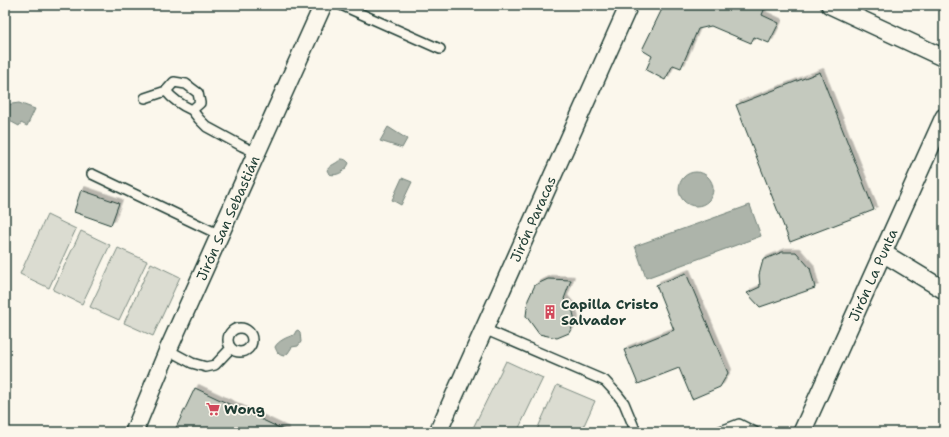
<svg xmlns="http://www.w3.org/2000/svg" width="949" height="437" font-family="'Shantell Sans',sans-serif">
	<style>
		.green { fill: #dbdcd1; stroke: #7d8c82 }
		.water { fill: #adb4aa; stroke: #74847b }
		.building { fill: #c4c9be; stroke: #1f3d34; filter: url(#shadow) }
		.lines { fill: none; stroke-linecap: round; stroke-linejoin: round }
		.service-casing { stroke: #1f3d34; stroke-width: 12 }
		.minor-casing { stroke: #1f3d34; stroke-width: 20 }
		.service { stroke: #fbf7ec; stroke-width: 9 }
		.minor { stroke: #fbf7ec; stroke-width: 17 }
		.labels { text-anchor: middle; stroke-width: 3.5; stroke-linejoin: round; paint-order: stroke }
		.street-label { font-size: 14px; fill: #1f3d34; stroke: #fbf7ec }
		.poi-label { font-size: 14px; font-weight: bold; fill: #1f3d34; stroke: #fbf7ec; text-anchor: start }
	</style>
	<defs>
		<filter id="shadow"><feDropShadow dx="3.5" dy="-3.5" stdDeviation="0" flood-color="#0004"/></filter>
	</defs>
	<rect width="100%" height="100%" fill="#fbf7ec"/>
	<filter id="ink" filterUnits="userSpaceOnUse"><feTurbulence type="fractalNoise" baseFrequency=".025" numOctaves="2"/><feDisplacementMap in="SourceGraphic" scale="8" xChannelSelector="R" yChannelSelector="G"/><feConvolveMatrix kernelMatrix="1 2 1 2 8 2 1 2 1" color-interpolation-filters="sRGB"/></filter>
	<g filter="url(#ink)">
		<path class="green" d="M 47,215 L 76,229 L 49,288 L 20,274 Z
			M 81,231 L 110,245 L 82,304 L 53,290 Z
			M 118,248 L 147,261 L 119,320 L 90,307 Z
			M 151,263 L 180,277 L 153,336 L 124,323 Z
			M 506,361 L 543,378 L 517,432 L 471,432 Z
			M 557,385 L 595,401 L 581,432 L 536,432 Z"/>
		<path class="water" d="M 19,103 L 35,109 L 27,126 L 21,123 L 19,126 L 8,120 L 9,118 L 5,115 L 5,105 Z
			M 388,127 L 407,139 L 402,148 L 380,141 Z
			M 341,159 C 345,159 346,160 349,163 C 346,171 337,177 329,174 L 327,170 C 331,164 335,165 341,159 Z
			M679 189a17 17 0 1 1 34 0a17 17 0 1 1-34 0Z
			M 402,178 L 412,182 L 401,205 L 392,200 Z
			M 750,205 L 761,236 L 646,278 L 635,246 Z
			M 298,330 L 300,332 L 301,342 L 298,346 L 292,347 L 288,353 L 284,356 C 278,355 277,352 275,347 C 278,341 287,337 294,335 L 296,331 Z"/>
		<path class="building" d="M 664,5 L 766,5 L 762,15 L 779,23 L 769,43 L 754,37 L 751,43 L 711,26 L 698,29 L 681,68 L 673,65 L 665,80 L 646,70 L 652,56 L 642,50 Z
			M 820,72 L 874,210 L 790,242 L 736,105 Z
			M 81,190 L 119,203 L 111,225 L 74,212 Z
			M 782,252 L 796,252 L 810,268 L 815,288 L 760,307 L 747,293 L 760,287 L 759,275 L 763,260 Z
			M 686,273 L 728,373 L 720,387 L 692,399 L 679,368 L 638,384 L 624,350 L 674,330 L 656,285 Z
			M 548,279 L 571,280 L 564,299 L 572,308 L 575,321 L 569,333 L 557,338 L 539,334 L 526,316 L 528,300 L 535,285 Z
			M 195,388 L 286,431 L 286,432 L 174,432 Z"/>
		<g class="lines">
			<defs>
				<path id="service" d="M 341,5 L 440,49
					M 145,98 L 166,91 L 174,82 L 186,84 L 198,93 L 200,103 L 192,110 C 181,105 173,100 166,91
					M 192,110 L 199,119 L 207,127 L 242,146 L 257,153
					M 92,174 L 220,235
					M228 340a12 12 0 1 1 24 0a12 12 0 1 1-24 0Z
					M 484,329 L 605,381 L 617,394 L 624,403 L 636,432
					M 168,350 L 192,363 L 206,367 L 215,365 L 231,348
					M 718,432 L 739,424 L 755,432"/>
				<path id="minor" d="M 830,5 L 944,58
					M 883,253 L 944,290
					M 134,432 L 168,350 L 323,5
					M 438,432 L 629,5
					M 802,432 L 944,117"/>
			</defs>
			<use href="#service" class="service-casing"/>
			<use href="#minor" class="minor-casing"/>
			<use href="#service" class="service"/>
			<use href="#minor" class="minor"/>
		</g>
	</g>
	<defs>
		<symbol id="building-bare" viewBox="-9 -9 18 18"><path d="M-4-6H4V6H1V3H-1V6H-4ZM-2.5-4.3h1.7v1.8h-1.7ZM.8-4.3h1.7v1.8H.8ZM-2.5-1h1.7V.8h-1.7ZM.8-1h1.7V.8H.8Z" fill="#d1495b" stroke="#fbf7ec" stroke-width="2.5" paint-order="stroke"/></symbol>
		<symbol id="supermarket-bare" viewBox="-9 -9 18 18"><path d="M-6-5.5h2.5l.6 2H6L4.5 2H-2.5L-4.4-4H-6ZM-1.5 3.2a1.3 1.3 0 1 0 .1 0ZM3 3.2a1.3 1.3 0 1 0 .1 0Z" fill="#d1495b" stroke="#fbf7ec" stroke-width="2.5" paint-order="stroke"/></symbol>
	</defs>
	<g fill-rule="evenodd">
		<use href="#building-bare" x="540" y="302" width="20" height="20"/>
		<use href="#supermarket-bare" x="203" y="399" width="20" height="20"/>
	</g>
	<g class="labels">
		<g class="street-label">
			<text transform="translate(228 218) rotate(-66)" y="5">Jirón San Sebastián</text>
			<text transform="translate(533 219) rotate(-66)" y="5">Jirón Paracas</text>
			<text transform="translate(873 275) rotate(-66)" y="5">Jirón La Punta</text>
		</g>
		<g class="poi-label">
			<text x="561" y="309">Capilla Cristo<tspan x="561" dy="16">Salvador</tspan></text>
			<text x="224" y="414">Wong</text>
		</g>
	</g>
	<rect width="949" height="437" fill="none" stroke="#fbf7ec" stroke-width="20"/>
	<rect x="10" y="10" width="929" height="417" fill="none" stroke="#1f3d34" stroke-width="1.5" filter="url(#ink)"/>
</svg>
